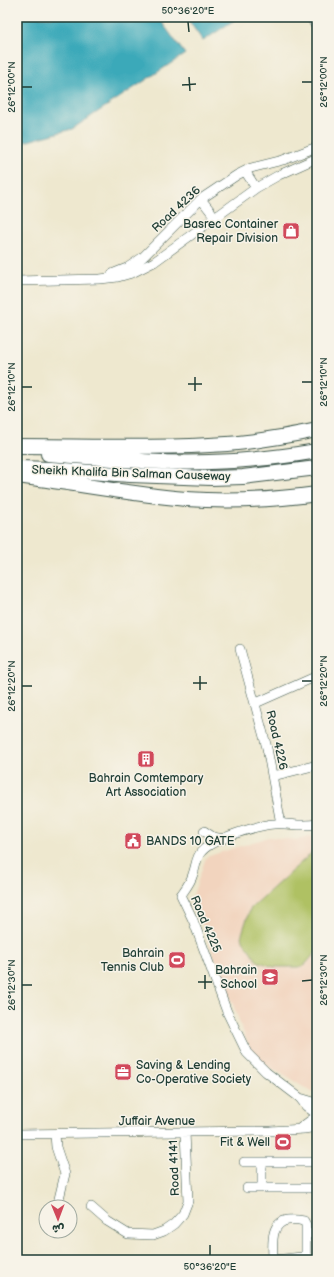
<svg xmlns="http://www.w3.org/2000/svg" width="334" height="1277" font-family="'Balsamiq Sans','Playpen Sans Arabic',sans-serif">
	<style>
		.built { fill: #f2d4be }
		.green { fill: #afc164; stroke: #677f4c }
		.water { fill: #3ba9b9; stroke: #2d7376 }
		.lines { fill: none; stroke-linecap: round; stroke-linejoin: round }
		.minor-casing { stroke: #3e574b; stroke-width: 10 }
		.highway-casing { stroke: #3e574b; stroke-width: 16 }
		.minor { stroke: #fff; stroke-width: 9 }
		.highway { stroke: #fff; stroke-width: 14 }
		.ticks { fill: none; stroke: #1f3d34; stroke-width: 1.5 }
		.labels { text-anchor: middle; stroke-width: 3; stroke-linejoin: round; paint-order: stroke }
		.street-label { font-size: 12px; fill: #1f3d34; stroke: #f7f3e8 }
		.poi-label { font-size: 12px; fill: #1f3d34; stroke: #f7f3e8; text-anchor: end }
		.neatline { fill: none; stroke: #1f3d34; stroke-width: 1.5 }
		.ticks-label { font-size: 10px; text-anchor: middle; fill: #1f3d34 }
	</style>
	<rect width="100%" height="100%" fill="#f7f3e8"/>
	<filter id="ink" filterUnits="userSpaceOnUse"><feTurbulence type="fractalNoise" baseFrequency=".025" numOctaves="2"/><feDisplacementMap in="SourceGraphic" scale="8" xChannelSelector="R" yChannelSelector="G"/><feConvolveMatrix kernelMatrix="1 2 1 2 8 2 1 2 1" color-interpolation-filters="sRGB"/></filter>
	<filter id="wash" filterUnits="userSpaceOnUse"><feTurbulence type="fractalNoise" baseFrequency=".012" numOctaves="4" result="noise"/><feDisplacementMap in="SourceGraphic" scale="16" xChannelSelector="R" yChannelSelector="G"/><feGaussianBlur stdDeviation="0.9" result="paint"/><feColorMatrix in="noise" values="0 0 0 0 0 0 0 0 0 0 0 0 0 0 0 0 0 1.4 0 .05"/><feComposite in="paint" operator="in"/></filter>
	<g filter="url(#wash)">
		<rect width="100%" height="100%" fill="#eee8cf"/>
		<path class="built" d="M 317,835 L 317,1095 L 253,1057 L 192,898 L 206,857 L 269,837 L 297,840 Z"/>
		<path class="green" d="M 317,848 L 317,951 L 303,967 L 274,967 L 257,961 L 241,937 L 250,909 Z"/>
		<path class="water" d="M 17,17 L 158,17 L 185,54 L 72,129 L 17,144 Z
			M 186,17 L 239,17 L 203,41 Z"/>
	</g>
	<g filter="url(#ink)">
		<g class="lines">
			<defs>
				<path id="minor" d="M 311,17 L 317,29
					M 245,171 L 256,188
					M 201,199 L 215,217
					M 112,274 L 127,268 L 143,257 L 201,199 L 237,175 L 251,168 L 283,160 L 317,147
					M 17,281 L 100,279 L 118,277 L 132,273 L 154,262 L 256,188 L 279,175 L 317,158
					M 240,649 L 267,748 L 281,824
					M 256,703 L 317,676
					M 273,776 L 317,765
					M 317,824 C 300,827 290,823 274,824 C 258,825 213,839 202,851 C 196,856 196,867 193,874 C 191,882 186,888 181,895 L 193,920 L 227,1012 L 247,1053 L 266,1072 L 300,1098 L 317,1103
					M 204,831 L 213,837 L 223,839
					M 300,1098 L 306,1106 L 315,1113
					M 299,1129 L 315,1117
					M 17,1134 L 270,1131 L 304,1129 L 317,1127
					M 55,1134 L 56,1147 L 65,1174 L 57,1207
					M 244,1162 L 317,1162
					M 262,1163 L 262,1188
					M 247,1188 L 317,1188
					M 91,1207 L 107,1221 L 128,1234 L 153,1235 L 164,1231 L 174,1224 L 183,1214 L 188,1201 L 185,1132
					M 306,1234 L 317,1233
					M 273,1260 C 273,1246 269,1223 288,1220 C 293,1219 299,1220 304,1221 L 306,1225 L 306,1255 L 302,1257 L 274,1260"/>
				<path id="highway" d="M 17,446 C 87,446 157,449 227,444 C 257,442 287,436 317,430
					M 48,454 C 102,458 156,464 210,462 C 246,461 282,457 317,451
					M 19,468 L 51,469 L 130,475 L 211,478 L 243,477 L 317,468
					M 17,476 C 74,483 129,494 186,499 C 229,502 274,500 317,494"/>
			</defs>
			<use href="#minor" class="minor-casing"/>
			<use href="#highway" class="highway-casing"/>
			<use href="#minor" class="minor"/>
			<use href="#highway" class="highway"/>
		</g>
	</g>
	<path class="ticks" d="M 188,22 L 189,32M 189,77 L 190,91M 302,82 L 312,82M 182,85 L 196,84M 22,87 L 32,87M 195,377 L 195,391M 302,382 L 312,382M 188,384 L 202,384M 22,387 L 32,387M 200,676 L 200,690M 302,681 L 312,681M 193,683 L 207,683M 22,686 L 32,686M 205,975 L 205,989M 302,981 L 312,980M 198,982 L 212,982M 22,985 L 32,985M 210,1245 L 210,1255"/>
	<defs>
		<symbol id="shop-square" viewBox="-11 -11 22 22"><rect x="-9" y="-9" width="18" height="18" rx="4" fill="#d1495b" stroke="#f7f3e8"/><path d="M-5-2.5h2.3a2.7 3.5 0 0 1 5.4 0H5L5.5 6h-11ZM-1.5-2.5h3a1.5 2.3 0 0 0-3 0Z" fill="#fff"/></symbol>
		<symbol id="building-square" viewBox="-11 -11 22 22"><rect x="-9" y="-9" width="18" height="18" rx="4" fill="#d1495b" stroke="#f7f3e8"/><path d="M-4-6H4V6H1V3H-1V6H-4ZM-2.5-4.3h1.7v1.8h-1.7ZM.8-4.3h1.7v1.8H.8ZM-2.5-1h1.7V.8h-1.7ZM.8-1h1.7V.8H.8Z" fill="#fff"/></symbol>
		<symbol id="civic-square" viewBox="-11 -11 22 22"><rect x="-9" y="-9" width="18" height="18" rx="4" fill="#d1495b" stroke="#f7f3e8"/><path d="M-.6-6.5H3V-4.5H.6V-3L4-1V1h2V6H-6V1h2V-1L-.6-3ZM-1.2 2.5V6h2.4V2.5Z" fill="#fff"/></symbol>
		<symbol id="stadium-square" viewBox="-11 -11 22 22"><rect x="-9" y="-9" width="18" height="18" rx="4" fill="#d1495b" stroke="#f7f3e8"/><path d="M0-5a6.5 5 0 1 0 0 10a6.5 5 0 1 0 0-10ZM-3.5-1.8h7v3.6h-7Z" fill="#fff"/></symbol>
		<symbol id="school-square" viewBox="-11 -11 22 22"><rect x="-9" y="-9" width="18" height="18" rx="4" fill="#d1495b" stroke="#f7f3e8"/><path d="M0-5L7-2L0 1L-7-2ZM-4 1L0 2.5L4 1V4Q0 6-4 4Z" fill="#fff"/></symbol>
		<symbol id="office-square" viewBox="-11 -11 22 22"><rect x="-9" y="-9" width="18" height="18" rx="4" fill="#d1495b" stroke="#f7f3e8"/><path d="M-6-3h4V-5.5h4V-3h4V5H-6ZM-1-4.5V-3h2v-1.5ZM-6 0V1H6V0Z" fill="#fff"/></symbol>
	</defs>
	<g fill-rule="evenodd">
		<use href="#shop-square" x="281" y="221" width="20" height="20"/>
		<use href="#building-square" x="136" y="749" width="20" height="20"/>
		<use href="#civic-square" x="123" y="831" width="20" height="20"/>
		<use href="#stadium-square" x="167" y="950" width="20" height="20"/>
		<use href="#school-square" x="260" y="967" width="20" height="20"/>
		<use href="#office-square" x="113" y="1062" width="20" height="20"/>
		<use href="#stadium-square" x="273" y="1132" width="20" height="20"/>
	</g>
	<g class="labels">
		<g class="street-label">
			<text transform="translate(176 209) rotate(-43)" y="4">Road 4236</text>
			<text transform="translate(131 473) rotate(2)" y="4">Sheikh Khalifa Bin Salman Causeway</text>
			<text transform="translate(277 740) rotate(77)" y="4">Road 4226</text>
			<text transform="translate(206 924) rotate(67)" y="4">Road 4225</text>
			<text x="157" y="1125">Juffair Avenue</text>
			<text transform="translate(174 1168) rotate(-92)" y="4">Road 4141</text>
		</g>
		<g class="poi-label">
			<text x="278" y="228">Basrec Container<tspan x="278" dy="14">Repair Division</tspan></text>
			<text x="146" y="782" text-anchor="middle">Bahrain Comtempary<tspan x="146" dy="14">Art Association</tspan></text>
			<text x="146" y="845" text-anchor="start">BANDS 10 GATE</text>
			<text x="164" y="957">Bahrain<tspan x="164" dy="14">Tennis Club</tspan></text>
			<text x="257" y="974">Bahrain<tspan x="257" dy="14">School</tspan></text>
			<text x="136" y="1069" text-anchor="start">Saving &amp; Lending<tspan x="136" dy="14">Co-Operative Society</tspan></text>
			<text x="270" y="1146">Fit &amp; Well</text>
		</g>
	</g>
	<rect width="334" height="1277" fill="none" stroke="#f7f3e8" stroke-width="44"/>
	<g transform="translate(58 1219) rotate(179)"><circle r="19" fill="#f7f3e8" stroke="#a1aaa0"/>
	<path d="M0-3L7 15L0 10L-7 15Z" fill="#d1495b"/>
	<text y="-6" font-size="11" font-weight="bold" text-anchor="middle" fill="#1f3d34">ش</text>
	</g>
	<rect x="22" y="22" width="290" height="1233" class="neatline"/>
	<g class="ticks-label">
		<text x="188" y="14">50°36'20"E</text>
		<text transform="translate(323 82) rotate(-90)" y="4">26°12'00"N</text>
		<text transform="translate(11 87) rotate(-90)" y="4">26°12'00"N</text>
		<text transform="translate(323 382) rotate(-90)" y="4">26°12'10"N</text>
		<text transform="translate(11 387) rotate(-90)" y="4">26°12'10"N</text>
		<text transform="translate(323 681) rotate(-90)" y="4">26°12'20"N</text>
		<text transform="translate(11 686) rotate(-90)" y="4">26°12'20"N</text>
		<text transform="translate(323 980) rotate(-90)" y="4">26°12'30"N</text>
		<text transform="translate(11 985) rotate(-90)" y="4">26°12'30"N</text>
		<text x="210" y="1270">50°36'20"E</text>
	</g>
</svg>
